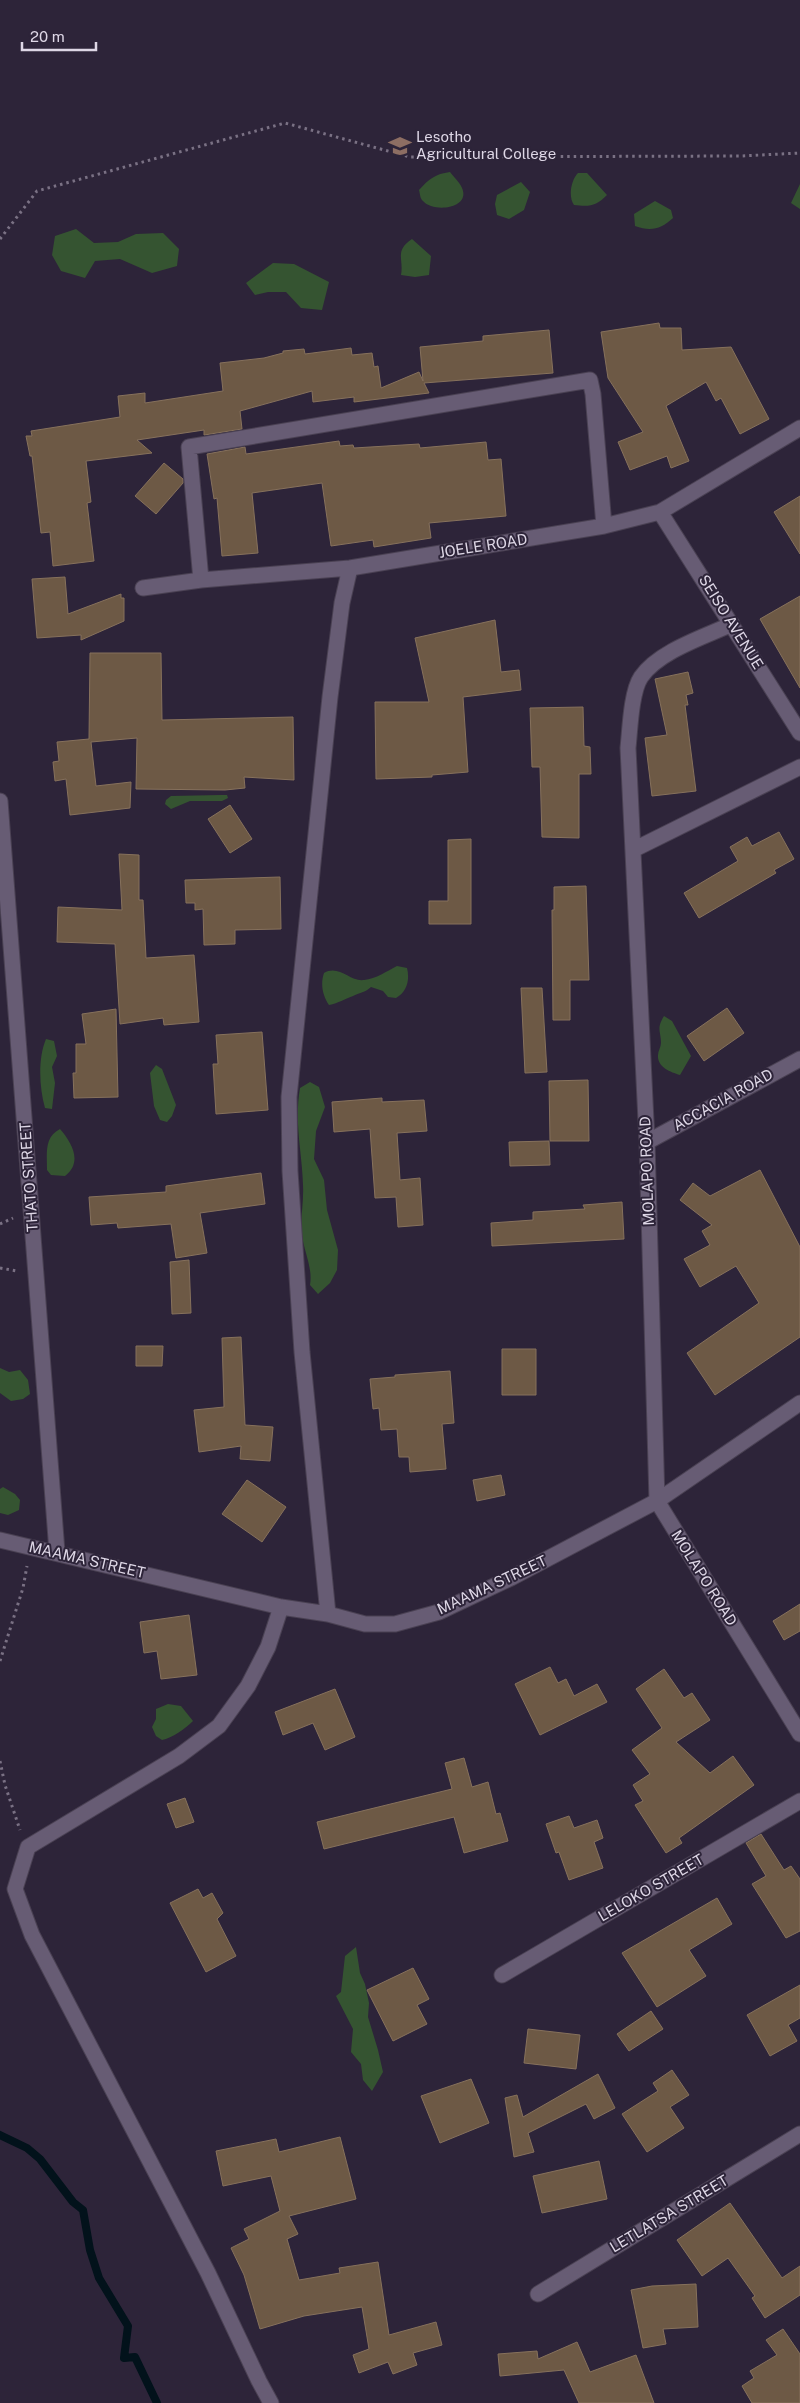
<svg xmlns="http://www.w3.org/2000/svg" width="800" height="2403" font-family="'Public Sans',sans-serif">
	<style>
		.green { fill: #355431 }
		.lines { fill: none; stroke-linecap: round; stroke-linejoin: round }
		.stream { stroke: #02121b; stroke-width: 8 }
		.building { fill: #6d5945; stroke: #86715c }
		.minor-casing { stroke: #4a4153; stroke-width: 17 }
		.path { stroke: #7a7184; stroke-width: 3; stroke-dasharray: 2.5 4; stroke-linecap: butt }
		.minor { stroke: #675c74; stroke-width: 15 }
		.labels { text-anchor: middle; stroke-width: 4; stroke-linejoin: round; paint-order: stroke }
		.poi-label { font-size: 15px; fill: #ded7e6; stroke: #2d2439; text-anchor: start }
		.street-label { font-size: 15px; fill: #ded7e6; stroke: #2d2439 }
	</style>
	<rect width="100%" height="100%" fill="#2d2439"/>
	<path class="green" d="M 450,172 C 454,177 460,183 462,188 C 471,209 433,213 423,201 C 420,199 420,193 419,190 C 429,179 435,174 450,172 Z
		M 578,173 L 587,173 L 607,195 C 596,206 590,207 574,205 C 568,197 571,180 578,173 Z
		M 521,182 L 530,192 L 524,210 L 509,219 L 497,215 L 495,204 L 497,195 Z
		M 800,184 L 800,209 L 791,203 Z
		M 655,201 L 671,210 L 673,218 C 661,229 651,232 635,226 L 634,214 Z
		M 76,229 L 94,243 L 118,242 L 136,234 L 163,233 L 179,249 L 177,266 L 152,273 L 120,259 L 95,261 L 85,278 L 61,271 L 52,255 L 55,236 Z
		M 412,239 L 431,256 L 429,275 L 415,277 L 401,275 C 404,259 394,251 412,239 Z
		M 273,263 L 294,264 L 329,282 L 322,310 L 301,308 L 286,292 L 268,292 L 255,295 L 246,283 Z
		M 221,795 L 227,795 L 228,798 L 222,801 L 190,801 L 171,809 L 165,804 L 166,800 L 171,796 Z
		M 397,966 L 407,968 C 410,980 407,992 396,998 L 388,997 L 383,991 L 371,987 C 364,993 361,992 353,996 C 344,999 339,1003 329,1005 C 323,996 320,985 324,973 C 339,964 350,982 364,980 C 376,979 387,971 397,966 Z
		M 664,1016 L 672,1021 L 691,1056 L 680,1075 C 670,1072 657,1067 658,1055 C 658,1051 661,1047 661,1043 C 661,1031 656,1029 664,1016 Z
		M 46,1039 L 54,1041 L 57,1056 L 52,1067 L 55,1083 L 52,1109 L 45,1108 C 39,1087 38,1058 46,1039 Z
		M 156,1065 L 162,1069 L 176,1105 L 172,1116 L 167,1122 L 160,1120 L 154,1106 L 150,1073 Z
		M 310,1082 L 319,1087 L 325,1107 L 316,1131 L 314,1159 L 324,1180 L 327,1210 L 338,1250 L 337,1270 L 330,1283 L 318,1294 L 310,1285 C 313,1268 304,1252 302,1235 C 300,1218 304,1202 303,1185 C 302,1151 294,1123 300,1088 Z
		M 60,1129 C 72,1143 83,1162 65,1176 L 51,1175 L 47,1170 C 47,1154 44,1137 60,1129 Z
		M 0,1368 L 9,1372 L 20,1370 L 28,1380 L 30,1394 L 23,1399 L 11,1401 L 0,1393 Z
		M 3,1487 L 15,1494 L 20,1500 L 19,1510 L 8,1515 L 0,1513 L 0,1489 Z
		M 168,1704 L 181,1706 L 193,1721 C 185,1729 172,1738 162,1740 L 156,1736 L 152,1727 L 156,1719 L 156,1709 Z
		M 356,1947 L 360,1973 L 365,1984 L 369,2003 L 368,2017 L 378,2050 L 383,2072 L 372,2091 L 363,2080 L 361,2064 L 351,2052 L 353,2029 L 336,1996 L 341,1992 L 345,1956 Z"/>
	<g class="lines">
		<path class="stream" d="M 0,2135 L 27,2148 L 40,2159 L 73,2202 L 83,2210 L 90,2250 L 99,2278 L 128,2326 L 124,2358 L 135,2357 L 157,2403"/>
	</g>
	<path class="building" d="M 659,323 L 660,328 L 681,328 L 682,350 L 731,347 L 769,419 L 740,434 L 721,398 L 716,401 L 706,382 L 666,406 L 689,461 L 671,468 L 667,456 L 630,470 L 618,442 L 643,432 L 608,378 L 601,332 Z
		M 549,330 L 553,373 L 424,383 L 429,393 L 354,402 L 354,397 L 313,402 L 312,391 L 240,411 L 242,429 L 204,435 L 204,430 L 137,440 L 152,453 L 86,461 L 91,502 L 87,503 L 94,561 L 53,566 L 50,532 L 41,533 L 32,456 L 30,456 L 26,436 L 32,436 L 31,431 L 120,417 L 118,396 L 145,393 L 145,403 L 223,391 L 220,363 L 264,358 L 283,353 L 283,351 L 304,349 L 305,354 L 351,348 L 352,355 L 372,353 L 374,367 L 378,366 L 381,388 L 419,372 L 423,381 L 420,347 L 483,341 L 483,336 Z
		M 339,441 L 340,446 L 353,445 L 354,448 L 419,444 L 420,448 L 486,442 L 488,460 L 501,459 L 506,516 L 429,523 L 431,538 L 374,547 L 373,540 L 331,546 L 322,483 L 252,493 L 258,553 L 222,556 L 217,498 L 214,499 L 207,454 L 245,447 L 246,454 Z
		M 164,463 L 183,479 L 183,483 L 156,514 L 135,496 Z
		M 800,496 L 800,554 L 774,512 Z
		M 65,577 L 68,614 L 121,594 L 121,598 L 124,598 L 124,621 L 81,640 L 81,635 L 37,638 L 32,579 Z
		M 800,596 L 800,688 L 760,619 Z
		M 495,620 L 501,672 L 519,670 L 521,690 L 463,697 L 468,772 L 432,775 L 432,777 L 376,779 L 375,702 L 429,702 L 415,638 Z
		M 90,653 L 161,653 L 162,720 L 293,717 L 294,780 L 244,777 L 245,788 L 225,790 L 136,789 L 137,738 L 91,742 L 96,786 L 131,782 L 130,808 L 70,815 L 66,779 L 55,781 L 53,762 L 59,761 L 57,742 L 89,739 Z
		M 688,672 L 693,693 L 686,695 L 688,705 L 685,705 L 696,791 L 652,796 L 645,738 L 667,735 L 655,679 Z
		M 583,707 L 584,746 L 590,747 L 591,774 L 579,774 L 579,838 L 542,837 L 540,767 L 532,767 L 530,708 Z
		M 230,805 L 252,839 L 230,853 L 208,819 Z
		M 779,832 L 794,859 L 774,870 L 776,873 L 699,918 L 684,893 L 738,861 L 730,847 L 747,837 L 752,846 Z
		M 471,839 L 471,924 L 429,924 L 429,901 L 448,901 L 448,840 Z
		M 119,854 L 139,855 L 139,900 L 143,900 L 146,958 L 194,955 L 199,1022 L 164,1025 L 163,1018 L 120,1024 L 115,944 L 57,942 L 58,907 L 122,910 Z
		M 280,877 L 281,929 L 235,930 L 235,944 L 204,945 L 203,909 L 195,910 L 195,903 L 186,903 L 185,880 Z
		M 586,886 L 589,980 L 570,980 L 570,1020 L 553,1020 L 552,910 L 554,910 L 554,887 Z
		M 521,988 L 542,988 L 547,1072 L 525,1073 Z
		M 727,1008 L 744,1033 L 704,1061 L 687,1036 Z
		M 116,1009 L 118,1097 L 74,1098 L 73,1073 L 76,1073 L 76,1044 L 86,1044 L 82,1014 Z
		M 262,1032 L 268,1110 L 216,1114 L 213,1064 L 218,1064 L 216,1035 Z
		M 588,1080 L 589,1141 L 550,1141 L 549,1081 Z
		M 382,1098 L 382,1102 L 424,1100 L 427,1131 L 397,1133 L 400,1180 L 420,1178 L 423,1225 L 398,1227 L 396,1197 L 375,1198 L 370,1129 L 334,1132 L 332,1102 Z
		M 549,1141 L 550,1165 L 510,1166 L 509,1142 Z
		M 760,1170 L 800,1247 L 800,1337 L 715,1395 L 687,1353 L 759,1303 L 736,1266 L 700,1287 L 684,1259 L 710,1245 L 702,1231 L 712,1225 L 680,1200 L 693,1183 L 710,1196 Z
		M 261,1173 L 265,1204 L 200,1213 L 207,1253 L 176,1258 L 171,1224 L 118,1228 L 117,1223 L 91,1225 L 89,1197 L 166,1192 L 166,1186 Z
		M 622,1202 L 624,1239 L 492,1246 L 491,1223 L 533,1220 L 533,1212 L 585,1209 L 583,1205 Z
		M 189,1260 L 191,1313 L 172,1314 L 170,1262 Z
		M 241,1337 L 245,1425 L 273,1427 L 270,1461 L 240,1459 L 241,1446 L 199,1452 L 194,1410 L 224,1407 L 222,1338 Z
		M 136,1346 L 163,1346 L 162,1366 L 136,1366 Z
		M 502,1349 L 536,1349 L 536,1395 L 502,1395 Z
		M 450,1371 L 454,1423 L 442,1424 L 446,1469 L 410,1472 L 409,1457 L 399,1457 L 397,1429 L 381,1430 L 379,1408 L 373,1409 L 370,1379 L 395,1377 L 395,1375 Z
		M 501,1475 L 505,1495 L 477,1501 L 473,1480 Z
		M 247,1480 L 286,1507 L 262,1542 L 222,1514 Z
		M 800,1604 L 800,1631 L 784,1640 L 773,1621 Z
		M 189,1615 L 197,1675 L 161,1679 L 157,1651 L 144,1653 L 140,1622 Z
		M 550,1667 L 558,1683 L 566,1679 L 574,1696 L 597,1684 L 607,1702 L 540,1735 L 515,1684 Z
		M 664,1669 L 684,1698 L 692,1693 L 710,1720 L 676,1742 L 710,1773 L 733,1756 L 754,1785 L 679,1838 L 682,1843 L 666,1853 L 635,1805 L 643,1801 L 633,1785 L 650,1774 L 632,1750 L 662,1728 L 636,1689 Z
		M 335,1689 L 355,1737 L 325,1750 L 313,1723 L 283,1735 L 275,1712 Z
		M 464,1758 L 472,1787 L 488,1782 L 496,1814 L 500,1813 L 508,1841 L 464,1853 L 454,1817 L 324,1849 L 317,1822 L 452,1789 L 445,1763 Z
		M 185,1798 L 194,1822 L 176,1828 L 167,1804 Z
		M 569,1816 L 574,1828 L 597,1820 L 603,1838 L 594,1842 L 603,1868 L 569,1880 L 559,1852 L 556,1853 L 546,1824 Z
		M 761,1834 L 784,1870 L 791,1866 L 800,1879 L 800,1931 L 786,1938 L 752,1884 L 766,1876 L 746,1843 Z
		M 198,1889 L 203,1898 L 212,1893 L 223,1913 L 217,1919 L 236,1956 L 206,1972 L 170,1903 Z
		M 717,1898 L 732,1924 L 689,1950 L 706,1976 L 657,2007 L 622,1953 Z
		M 413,1968 L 429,1999 L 417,2005 L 427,2024 L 393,2041 L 367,1990 Z
		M 800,1985 L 800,2018 L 788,2025 L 797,2041 L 770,2056 L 747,2015 Z
		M 651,2011 L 663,2029 L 629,2051 L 617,2034 Z
		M 528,2029 L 580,2035 L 576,2069 L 524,2063 Z
		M 672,2070 L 689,2095 L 670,2107 L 684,2128 L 647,2152 L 622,2114 L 658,2091 L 653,2083 Z
		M 598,2074 L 615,2108 L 594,2119 L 586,2104 L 528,2133 L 534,2152 L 514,2157 L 505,2098 L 517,2095 L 523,2117 Z
		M 471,2079 L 489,2123 L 440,2143 L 421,2096 Z
		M 340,2137 L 356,2199 L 289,2216 L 298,2234 L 287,2239 L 299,2280 L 340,2273 L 339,2268 L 378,2262 L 389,2335 L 436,2322 L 442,2345 L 413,2353 L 417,2365 L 393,2374 L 388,2362 L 359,2373 L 353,2355 L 369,2349 L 362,2307 L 304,2316 L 260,2329 L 244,2275 L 231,2248 L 249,2239 L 244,2229 L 280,2211 L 271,2176 L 223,2186 L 216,2151 L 276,2139 L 279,2152 Z
		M 599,2161 L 607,2199 L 542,2213 L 533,2176 Z
		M 730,2203 L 782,2278 L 800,2266 L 800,2295 L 765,2318 L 752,2298 L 755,2296 L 728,2258 L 702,2276 L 677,2240 Z
		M 696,2284 L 698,2327 L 663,2329 L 666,2344 L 643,2348 L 631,2290 L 652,2286 Z
		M 783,2329 L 800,2354 L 800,2403 L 752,2403 L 742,2386 L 754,2378 L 750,2371 L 777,2355 L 766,2340 Z
		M 577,2342 L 590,2372 L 636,2355 L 654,2403 L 579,2403 L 564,2370 L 500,2376 L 498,2354 L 537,2351 L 538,2359 Z"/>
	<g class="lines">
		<defs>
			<path id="minor" d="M 660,512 L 800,733
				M 201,580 L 189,447 L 590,380 L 593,394 L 604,526
				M 143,588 L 201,580 L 350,568 L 604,526 L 660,512 L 800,428
				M 732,624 C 704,637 659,651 641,677 C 631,692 630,730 628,748 L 647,1142 L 657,1501 L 800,1734
				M 0,801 L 57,1552
				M 633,850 L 800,767
				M 647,1142 L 800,1059
				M 0,1540 L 281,1607 L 328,1614 L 365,1624 L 395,1624 L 439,1612 L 511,1578 L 657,1501 L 800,1403
				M 328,1614 L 302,1352 L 290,1171 L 289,1097 L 330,697 L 342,603 L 350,568
				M 502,1975 L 800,1801
				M 538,2294 L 800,2134
				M 271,2403 L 259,2381 L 208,2273 L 32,1935 L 15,1889 L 28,1847 L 179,1756 L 219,1726 L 248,1686 L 268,1647 L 281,1607"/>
		</defs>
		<use href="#minor" class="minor-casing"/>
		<path class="path" d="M 0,239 L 37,191 L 285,123 L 410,157 L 741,156 L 800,153
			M 0,1224 L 13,1218
			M 0,1268 L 17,1271
			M 0,1661 L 23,1588 L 27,1566
			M 0,1761 L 5,1785 L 20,1830"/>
		<use href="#minor" class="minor"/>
	</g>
	<defs>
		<symbol id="university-bare" viewBox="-9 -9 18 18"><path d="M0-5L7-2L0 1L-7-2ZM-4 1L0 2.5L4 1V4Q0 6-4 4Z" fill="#8d6e63" stroke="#2d2439" stroke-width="2.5" paint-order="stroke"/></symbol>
	</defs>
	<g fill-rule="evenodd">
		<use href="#university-bare" x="384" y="130" width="32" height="32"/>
	</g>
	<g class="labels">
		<g class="poi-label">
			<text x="416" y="142">Lesotho<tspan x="416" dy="17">Agricultural College</tspan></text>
		</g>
		<g class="street-label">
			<text transform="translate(483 546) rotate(-9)" y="5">JOELE ROAD</text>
			<text transform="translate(731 622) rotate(58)" y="5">SEISO AVENUE</text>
			<text transform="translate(723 1100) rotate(-29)" y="5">ACCACIA ROAD</text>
			<text transform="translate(647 1171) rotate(-92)" y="5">MOLAPO ROAD</text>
			<text transform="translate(29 1177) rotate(-94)" y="5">THATO STREET</text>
			<text transform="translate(87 1560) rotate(13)" y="5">MAAMA STREET</text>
			<text transform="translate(704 1578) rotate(58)" y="5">MOLAPO ROAD</text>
			<text transform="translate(492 1585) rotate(-25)" y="5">MAAMA STREET</text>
			<text transform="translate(651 1888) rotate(-30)" y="5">LELOKO STREET</text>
			<text transform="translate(669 2214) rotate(-31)" y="5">LETLATSA STREET</text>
		</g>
	</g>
	<path d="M22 42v8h74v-8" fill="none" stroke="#ded7e6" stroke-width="2.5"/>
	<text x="30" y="42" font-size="15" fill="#ded7e6" stroke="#2d2439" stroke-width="4" paint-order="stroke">20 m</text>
</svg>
